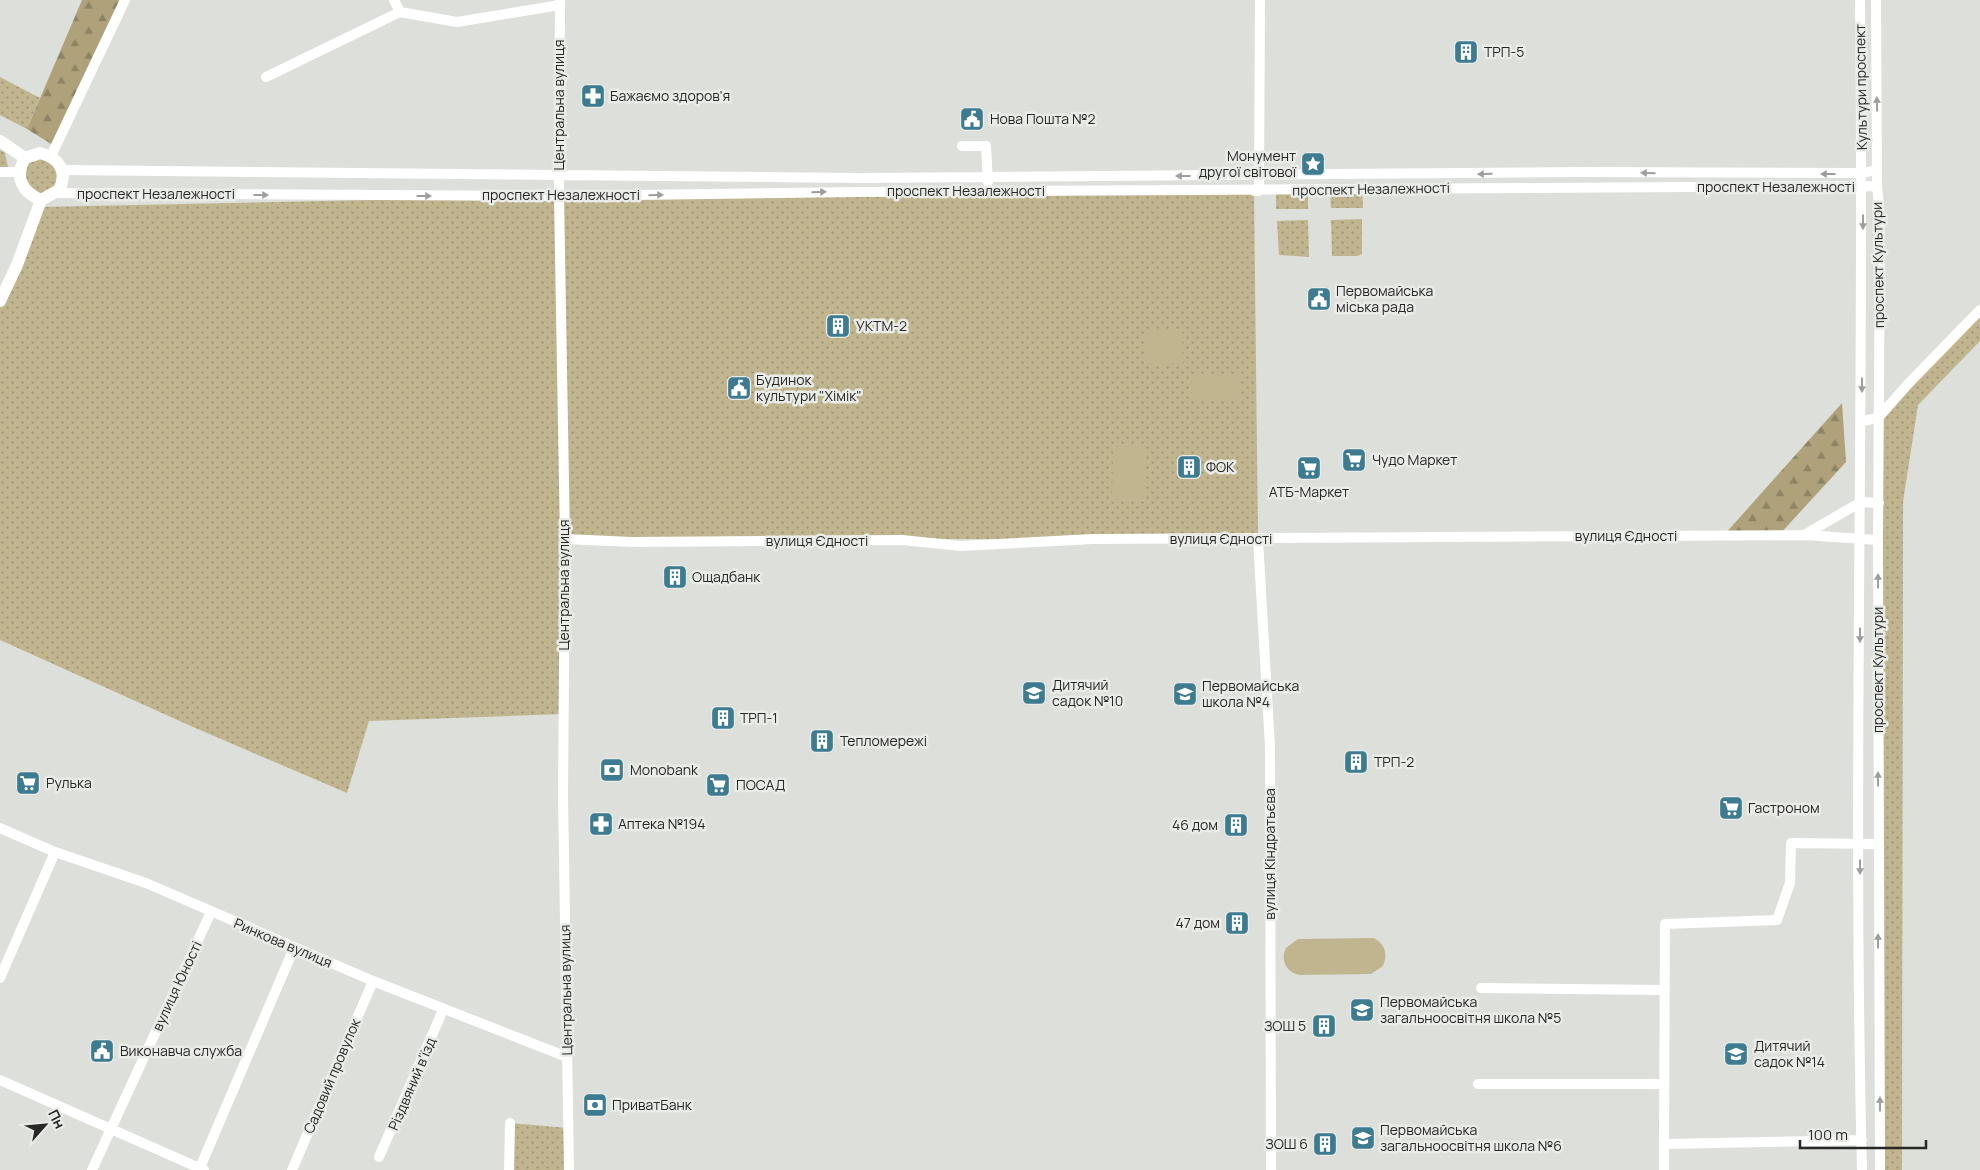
<svg xmlns="http://www.w3.org/2000/svg" width="1980" height="1170" font-family="Manrope,sans-serif">
	<style>
		.green { fill: url(#green-dots) }
		.forest { fill: url(#forest-firs) }
		.pitch { fill: #c1b58f }
		.lines { fill: none; stroke-linecap: round; stroke-linejoin: round }
		.minor { stroke: #fff; stroke-width: 10 }
		.major { stroke: #fff; stroke-width: 12 }
		.oneway { fill: #9e9e9e }
		.labels { text-anchor: middle; stroke-width: 5; stroke-linejoin: round; paint-order: stroke }
		.poi-label { font-size: 14px; fill: #282827; stroke: #eaece8; text-anchor: start }
		.street-label { font-size: 14px; fill: #282827; stroke: #eaece8 }
	</style>
	<defs>
		<pattern id="green-dots" width="8" height="8" patternUnits="userSpaceOnUse" patternTransform="scale(1.25)"><rect width="8" height="8" fill="#c1b58f"/><path d="M2 2h.1M6 6h.1" fill="none" stroke="#9d9375" stroke-width="1.8" stroke-linecap="round"/></pattern>
		<pattern id="forest-firs" width="22" height="20" patternUnits="userSpaceOnUse" patternTransform="scale(1.25)"><rect width="22" height="20" fill="#afa27a"/><path d="M5 1l3.5 6h-7zM16 11l3.5 6h-7z" fill="#8e8464"/></pattern>
	</defs>
	<rect width="100%" height="100%" fill="#dddfdb"/>
	<path class="green" d="M 0,77 L 40,98 L 27,129 L 0,115 Z
		M 0,150 L 5,153 L 9,172 L 0,172 Z
		M 25,158 L 58,160 L 59,190 L 32,195 L 20,168 Z
		M 1362,189 L 1363,208 L 1331,208 L 1330,190 Z
		M 1308,190 L 1308,209 L 1276,209 L 1276,191 Z
		M 1254,191 L 1258,539 L 566,539 L 562,714 L 369,721 L 347,793 L 193,727 L 0,640 L 0,301 L 40,207 L 559,196 Z
		M 1362,219 L 1362,254 L 1357,256 L 1332,256 L 1331,220 Z
		M 1308,220 L 1309,257 L 1279,255 L 1277,221 Z
		M 1980,310 L 1980,341 L 1918,405 L 1903,502 L 1902,1170 L 1880,1170 L 1878,418 Z
		M 510,1123 L 568,1128 L 569,1170 L 509,1170 Z"/>
	<path class="forest" d="M 82,0 L 125,0 L 56,147 L 27,129 Z
		M 1842,403 L 1846,462 L 1779,535 L 1724,535 Z"/>
	<path class="pitch" d="M 1182,330 L 1183,363 L 1146,364 L 1146,331 Z
		M 1192,375 L 1240,375 L 1240,401 L 1192,401 Z
		M 1113,447 L 1144,447 L 1144,502 L 1112,502 Z
		M 1374,938 C 1385,944 1388,954 1383,966 L 1371,974 L 1299,975 C 1286,972 1280,960 1286,948 L 1298,939 Z"/>
	<g class="lines">
		<path class="minor" d="M 394,0 L 400,12
			M 560,0 L 559,196 L 565,539 L 563,796 L 569,1170
			M 1860,0 C 1865,390 1852,780 1862,1170
			M 1876,0 L 1877,186 L 1880,218 L 1878,540 L 1880,1170
			M 266,77 L 400,12 L 457,22 L 560,5
			M 962,146 L 986,146 L 988,182
			M 51,156 L 125,0
			M 62,170 L 860,178 L 1586,172 L 1863,173 L 1876,170
			M 0,172 L 20,172
			M 1254,191 L 1259,191 L 1260,0
			M 55,193 L 559,196 L 861,192 L 1877,186
			M 1862,421 L 1878,418 L 1908,384 L 1980,310
			M 1804,535 L 1861,502 L 1879,503
			M 565,539 L 632,542 L 902,540 L 961,546 L 1093,539 L 1804,535 L 1878,540
			M 1258,539 L 1270,747 L 1271,1170
			M 0,828 L 55,852 L 146,883 L 373,981 L 567,1057
			M 0,978 L 55,852
			M 1481,988 L 1664,990
			M 0,1080 L 204,1170
			M 1478,1084 L 1664,1084
			M 1862,1140 L 1664,1144 L 1665,924 L 1777,920 L 1790,883 L 1791,843 L 1878,844
			M 379,1157 L 443,1010
			M 92,1170 L 211,912
			M 199,1170 L 294,948
			M 292,1170 L 373,981
			M 509,1170 L 510,1123
			M 1664,1170 L 1664,1144"/>
		<path class="major" d="M 0,141 L 25,158
			M 40,153 C 60,158 68,172 59,190 L 41,200 C 22,192 14,177 25,158 Z
			M 0,301 L 17,265 L 41,200"/>
	</g>
	<defs><path id="oneway-solid" d="M-6-.8H1V-3.2L6.5 0L1 3.2V.8H-6Z" transform="scale(1.25)"/></defs>
	<g class="oneway">
		<use href="#oneway-solid" transform="translate(1877 104) rotate(-91)"/>
		<use href="#oneway-solid" transform="translate(1648 173) rotate(-179)"/>
		<use href="#oneway-solid" transform="translate(1485 174) rotate(179)"/>
		<use href="#oneway-solid" transform="translate(1828 174) rotate(180)"/>
		<use href="#oneway-solid" transform="translate(1183 176) rotate(180)"/>
		<use href="#oneway-solid" transform="translate(819 192) rotate(-1)"/>
		<use href="#oneway-solid" transform="translate(261 195)"/>
		<use href="#oneway-solid" transform="translate(656 195) rotate(-1)"/>
		<use href="#oneway-solid" transform="translate(424 196)"/>
		<use href="#oneway-solid" transform="translate(1863 222) rotate(90)"/>
		<use href="#oneway-solid" transform="translate(1862 385) rotate(90)"/>
		<use href="#oneway-solid" transform="translate(1878 581) rotate(-90)"/>
		<use href="#oneway-solid" transform="translate(1860 635) rotate(90)"/>
		<use href="#oneway-solid" transform="translate(1878 779) rotate(-90)"/>
		<use href="#oneway-solid" transform="translate(1860 867) rotate(90)"/>
		<use href="#oneway-solid" transform="translate(1878 941) rotate(-90)"/>
		<use href="#oneway-solid" transform="translate(1880 1104) rotate(-90)"/>
	</g>
	<defs>
		<symbol id="building-square" viewBox="-11 -11 22 22"><rect x="-9" y="-9" width="18" height="18" rx="4" fill="#3c7b90" stroke="#eaece8"/><path d="M-4-6H4V6H1V3H-1V6H-4ZM-2.5-4.3h1.7v1.8h-1.7ZM.8-4.3h1.7v1.8H.8ZM-2.5-1h1.7V.8h-1.7ZM.8-1h1.7V.8H.8Z" fill="#fff"/></symbol>
		<symbol id="pharmacy-square" viewBox="-11 -11 22 22"><rect x="-9" y="-9" width="18" height="18" rx="4" fill="#3c7b90" stroke="#eaece8"/><path d="M-2-6h4v4h4v4h-4v4h-4v-4h-4v-4h4Z" fill="#fff"/></symbol>
		<symbol id="civic-square" viewBox="-11 -11 22 22"><rect x="-9" y="-9" width="18" height="18" rx="4" fill="#3c7b90" stroke="#eaece8"/><path d="M-.6-6.5H3V-4.5H.6V-3L4-1V1h2V6H-6V1h2V-1L-.6-3ZM-1.2 2.5V6h2.4V2.5Z" fill="#fff"/></symbol>
		<symbol id="sight-square" viewBox="-11 -11 22 22"><rect x="-9" y="-9" width="18" height="18" rx="4" fill="#3c7b90" stroke="#eaece8"/><path d="M0-6L1.8-2.2L6-1.7L2.9 1.2L3.7 5.4L0 3.3L-3.7 5.4L-2.9 1.2L-6-1.7L-1.8-2.2Z" fill="#fff"/></symbol>
		<symbol id="supermarket-square" viewBox="-11 -11 22 22"><rect x="-9" y="-9" width="18" height="18" rx="4" fill="#3c7b90" stroke="#eaece8"/><path d="M-6-5.5h2.5l.6 2H6L4.5 2H-2.5L-4.4-4H-6ZM-1.5 3.2a1.3 1.3 0 1 0 .1 0ZM3 3.2a1.3 1.3 0 1 0 .1 0Z" fill="#fff"/></symbol>
		<symbol id="school-square" viewBox="-11 -11 22 22"><rect x="-9" y="-9" width="18" height="18" rx="4" fill="#3c7b90" stroke="#eaece8"/><path d="M0-5L7-2L0 1L-7-2ZM-4 1L0 2.5L4 1V4Q0 6-4 4Z" fill="#fff"/></symbol>
		<symbol id="bank-square" viewBox="-11 -11 22 22"><rect x="-9" y="-9" width="18" height="18" rx="4" fill="#3c7b90" stroke="#eaece8"/><path d="M-6-4H6V4H-6ZM0-2.3a2.3 2.3 0 1 0 0 4.6a2.3 2.3 0 1 0 0-4.6Z" fill="#fff"/></symbol>
	</defs>
	<g fill-rule="evenodd">
		<use href="#building-square" x="1452" y="38" width="28" height="28"/>
		<use href="#pharmacy-square" x="579" y="82" width="28" height="28"/>
		<use href="#civic-square" x="958" y="105" width="28" height="28"/>
		<use href="#sight-square" x="1299" y="150" width="28" height="28"/>
		<use href="#civic-square" x="1305" y="285" width="28" height="28"/>
		<use href="#building-square" x="824" y="312" width="28" height="28"/>
		<use href="#civic-square" x="725" y="374" width="28" height="28"/>
		<use href="#supermarket-square" x="1340" y="446" width="28" height="28"/>
		<use href="#building-square" x="1175" y="453" width="28" height="28"/>
		<use href="#supermarket-square" x="1295" y="454" width="28" height="28"/>
		<use href="#building-square" x="661" y="563" width="28" height="28"/>
		<use href="#school-square" x="1020" y="679" width="28" height="28"/>
		<use href="#school-square" x="1171" y="680" width="28" height="28"/>
		<use href="#building-square" x="709" y="704" width="28" height="28"/>
		<use href="#building-square" x="808" y="727" width="28" height="28"/>
		<use href="#building-square" x="1342" y="748" width="28" height="28"/>
		<use href="#bank-square" x="598" y="756" width="28" height="28"/>
		<use href="#supermarket-square" x="14" y="769" width="28" height="28"/>
		<use href="#supermarket-square" x="704" y="771" width="28" height="28"/>
		<use href="#supermarket-square" x="1717" y="794" width="28" height="28"/>
		<use href="#pharmacy-square" x="587" y="810" width="28" height="28"/>
		<use href="#building-square" x="1222" y="811" width="28" height="28"/>
		<use href="#building-square" x="1223" y="909" width="28" height="28"/>
		<use href="#school-square" x="1348" y="996" width="28" height="28"/>
		<use href="#building-square" x="1310" y="1012" width="28" height="28"/>
		<use href="#civic-square" x="88" y="1037" width="28" height="28"/>
		<use href="#school-square" x="1722" y="1040" width="28" height="28"/>
		<use href="#bank-square" x="581" y="1091" width="28" height="28"/>
		<use href="#school-square" x="1349" y="1124" width="28" height="28"/>
		<use href="#building-square" x="1311" y="1130" width="28" height="28"/>
	</g>
	<g class="labels">
		<g class="poi-label">
			<text x="1484" y="57">ТРП-5</text>
			<text x="610" y="101">Бажаємо здоров'я</text>
			<text x="990" y="124">Нова Пошта №2</text>
			<text x="1296" y="161" text-anchor="end">Монумент<tspan x="1296" dy="16">другої світової</tspan></text>
			<text x="1336" y="296">Первомайська<tspan x="1336" dy="16">мiська рада</tspan></text>
			<text x="856" y="331">УКТМ-2</text>
			<text x="756" y="385">Будинок<tspan x="756" dy="16">культури "Хімік"</tspan></text>
			<text x="1372" y="465">Чудо Маркет</text>
			<text x="1206" y="472">ФОК</text>
			<text x="1309" y="497" text-anchor="middle">АТБ-Маркет</text>
			<text x="692" y="582">Ощадбанк</text>
			<text x="1052" y="690">Дитячий<tspan x="1052" dy="16">садок №10</tspan></text>
			<text x="1202" y="691">Первомайська<tspan x="1202" dy="16">школа №4</tspan></text>
			<text x="740" y="723">ТРП-1</text>
			<text x="840" y="746">Тепломережі</text>
			<text x="1374" y="767">ТРП-2</text>
			<text x="630" y="775">Monobank</text>
			<text x="46" y="788">Рулька</text>
			<text x="736" y="790">ПОСАД</text>
			<text x="1748" y="813">Гастроном</text>
			<text x="618" y="829">Аптека №194</text>
			<text x="1218" y="830" text-anchor="end">46 дом</text>
			<text x="1220" y="928" text-anchor="end">47 дом</text>
			<text x="1380" y="1007">Первомайська<tspan x="1380" dy="16">загальноосвітня школа №5</tspan></text>
			<text x="1306" y="1031" text-anchor="end">ЗОШ 5</text>
			<text x="1754" y="1051">Дитячий<tspan x="1754" dy="16">садок №14</tspan></text>
			<text x="120" y="1056">Виконавча служба</text>
			<text x="612" y="1110">ПриватБанк</text>
			<text x="1380" y="1135">Первомайська<tspan x="1380" dy="16">загальноосвітня школа №6</tspan></text>
			<text x="1308" y="1149" text-anchor="end">ЗОШ 6</text>
		</g>
		<g class="street-label">
			<text transform="translate(1861 87) rotate(-91)" y="5">Культури проспект</text>
			<text transform="translate(559 105) rotate(-90)" y="5">Центральна вулиця</text>
			<text x="1776" y="192">проспект Незалежності</text>
			<text transform="translate(1371 189) rotate(-1)" y="5">проспект Незалежності</text>
			<text x="966" y="196">проспект Незалежності</text>
			<text x="156" y="199">проспект Незалежності</text>
			<text x="561" y="200">проспект Незалежності</text>
			<text transform="translate(1878 265) rotate(-91)" y="5">проспект Культури</text>
			<text x="1626" y="541">вулиця Єдності</text>
			<text x="1221" y="544">вулиця Єдності</text>
			<text x="817" y="546">вулиця Єдності</text>
			<text transform="translate(564 585) rotate(-90)" y="5">Центральна вулиця</text>
			<text transform="translate(1878 670) rotate(-90)" y="5">проспект Культури</text>
			<text transform="translate(1270 854) rotate(-90)" y="5">вулиця Кіндратьєва</text>
			<text transform="translate(283 943) rotate(23)" y="5">Ринкова вулиця</text>
			<text transform="translate(177 986) rotate(-65)" y="5">вулиця Юності</text>
			<text transform="translate(566 990) rotate(-91)" y="5">Центральна вулиця</text>
			<text transform="translate(332 1076) rotate(-67)" y="5">Садовий провулок</text>
			<text transform="translate(412 1084) rotate(-67)" y="5">Різдвяний в'їзд</text>
		</g>
	</g>
	<g transform="translate(45 1125) rotate(63)" stroke="#eaece8" stroke-width="4" paint-order="stroke">
	<path d="M0-4L9 19L0 12L-9 19Z" fill="#282827"/>
	<text y="-8" font-size="14" font-weight="bold" text-anchor="middle" fill="#282827">Пн</text>
	</g>
	<path d="M1800 1140v8h126v-8" fill="none" stroke="#282827" stroke-width="2.5"/>
	<text x="1808" y="1140" font-size="15" fill="#282827" stroke="#eaece8" stroke-width="4" paint-order="stroke">100 m</text>
</svg>
